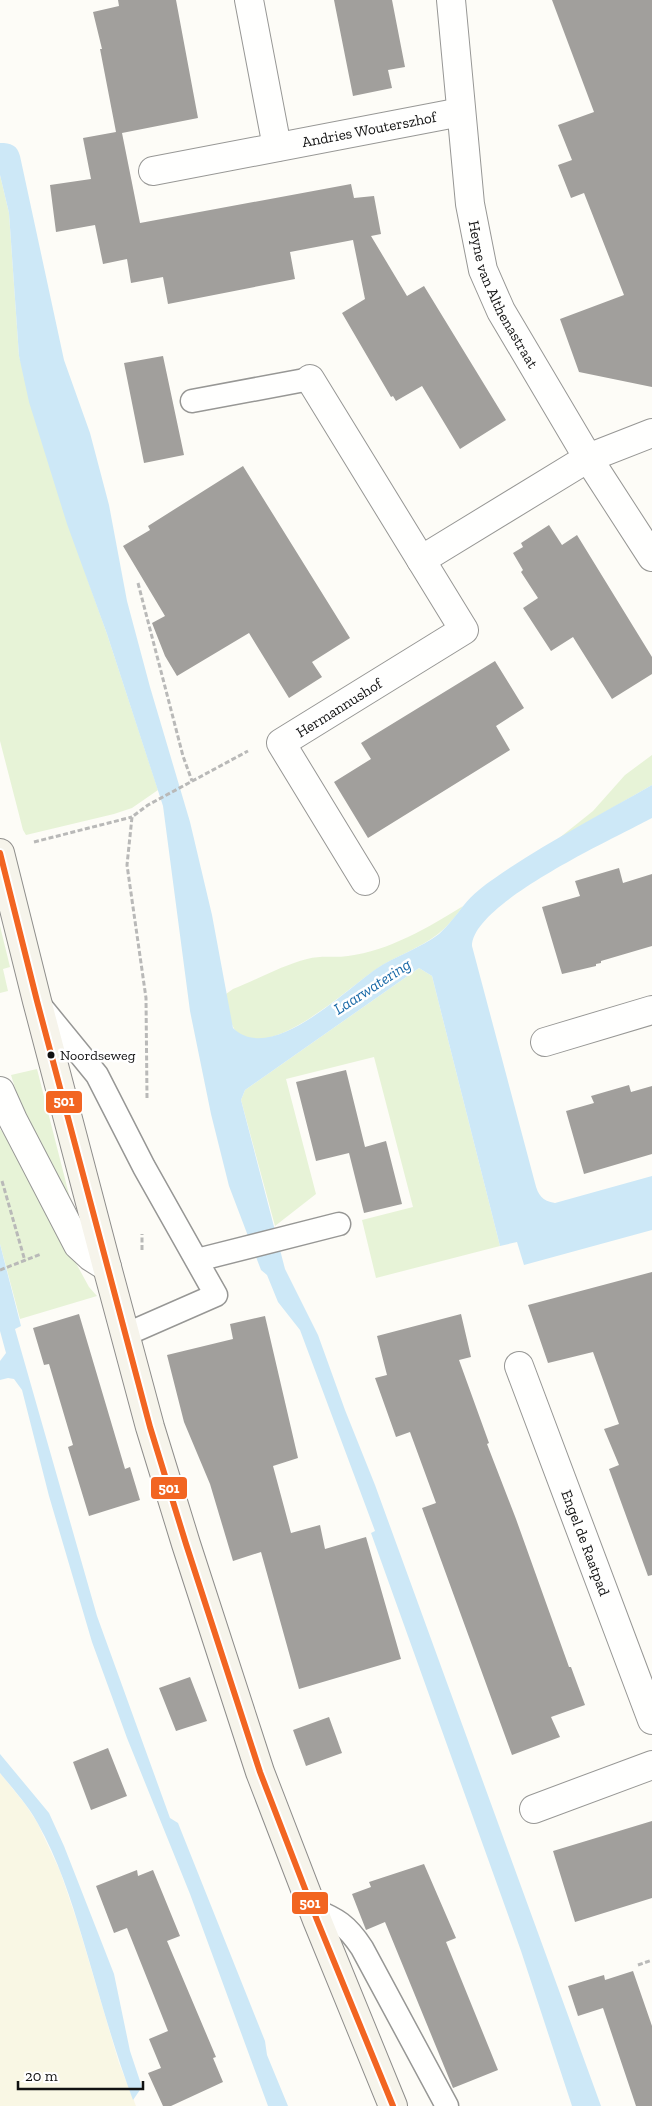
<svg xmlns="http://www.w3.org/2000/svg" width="652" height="2106" font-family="'Zilla Slab',serif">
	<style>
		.farmland { fill: #f9f7e4 }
		.green { fill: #e7f3d7 }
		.water { fill: #cde8f7 }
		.building { fill: #a19f9c }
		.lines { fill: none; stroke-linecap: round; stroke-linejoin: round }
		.lane-casing { stroke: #979795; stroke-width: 25 }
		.street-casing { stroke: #979795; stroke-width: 30 }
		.secondary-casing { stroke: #8e8d8b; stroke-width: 30 }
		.path { stroke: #b9b9b8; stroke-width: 3; stroke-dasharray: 5 2.5; stroke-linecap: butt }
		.lane { stroke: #fffffe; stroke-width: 22 }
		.street { stroke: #fffffe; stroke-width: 28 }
		.secondary { stroke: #f6f4eb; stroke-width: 28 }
		.bus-1-casing { stroke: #fff; stroke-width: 10 }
		.bus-1 { stroke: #f26522; stroke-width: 6 }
		.bus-dot { fill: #111; stroke: #fff; stroke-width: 2 }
		.labels { text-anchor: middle; stroke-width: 5; stroke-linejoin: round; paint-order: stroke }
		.bus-label { font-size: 14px; fill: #111; stroke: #fff; text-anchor: start }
		.street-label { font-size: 15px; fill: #111; stroke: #fff }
		.water-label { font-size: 16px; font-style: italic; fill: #1768a6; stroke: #fff }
		.line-badge { stroke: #fff; stroke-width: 2 }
		.badge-label { font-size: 14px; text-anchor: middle; font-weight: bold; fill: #fff }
	</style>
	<rect width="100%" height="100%" fill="#fdfcf7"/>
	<path class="farmland" d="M 0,1773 L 25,1804 L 37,1822 L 60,1871 L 78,1924 L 119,2063 L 136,2106 L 0,2106 Z"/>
	<path class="green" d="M 0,175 L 9,213 L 19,356 L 86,575 L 107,634 L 158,790 L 132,808 L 114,814 L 26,835 L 23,830 L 0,741 Z
		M 652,755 L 652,785 L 558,839 L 593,811 L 625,775 Z
		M 463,906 C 456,916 448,926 438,934 C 419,949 395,956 375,970 C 347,989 281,1052 244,1037 C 228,1031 229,1009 226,994 L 233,989 C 256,980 283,965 307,959 C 321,955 334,958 348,956 C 389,951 429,927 463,906 Z
		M 0,926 L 10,967 L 3,969 L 8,991 L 0,993 Z
		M 419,968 L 432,976 L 500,1246 L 376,1278 L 362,1220 L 413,1207 L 374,1057 L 286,1079 L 316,1194 L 275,1226 L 241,1100 L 245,1090 Z
		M 37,1069 L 76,1222 L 20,1104 L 11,1075 Z
		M 0,1129 L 7,1137 L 89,1287 L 97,1296 L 20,1319 L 0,1244 Z"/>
	<path class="water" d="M 0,143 C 11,143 17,145 20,156 L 64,360 L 90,433 L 109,505 L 127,601 L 150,687 L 190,822 L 212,915 L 233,1028 C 271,1065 344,991 376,969 C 395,956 421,948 439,934 C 448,926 456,915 464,905 C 473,894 483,886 495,878 C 545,843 600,815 652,785 L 652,818 C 615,838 472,903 472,946 L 535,1183 C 538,1195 542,1201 555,1203 L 652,1176 L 652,1230 L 524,1265 L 517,1242 L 500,1246 L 432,976 L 419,968 L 245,1090 L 241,1100 L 285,1269 L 318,1335 L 345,1410 L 375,1485 L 601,2106 L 572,2106 L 521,1951 L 371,1533 L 375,1531 L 300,1330 L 278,1302 L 267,1275 L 261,1270 L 229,1186 L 211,1114 L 190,1011 L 163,806 L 107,634 L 67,524 L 29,402 L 19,356 L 9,213 L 0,175 Z
		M 0,1244 L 21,1326 L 15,1329 L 97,1616 L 170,1818 L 178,1823 L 265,2041 L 267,2055 L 288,2106 L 268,2106 L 190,1894 L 127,1738 L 92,1642 L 49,1496 L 22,1390 L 14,1379 L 8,1378 L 0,1380 L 0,1361 L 6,1353 L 0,1331 Z
		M 0,1754 L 49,1813 L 64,1846 L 114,1974 L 130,2051 L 142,2087 L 133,2100 C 113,2047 99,1993 83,1940 C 71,1899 58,1859 37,1822 C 27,1804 13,1789 0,1773 Z"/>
	<path class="building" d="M 118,0 L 176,0 L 198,118 L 122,133 L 140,223 L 351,184 L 354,198 L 374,196 L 381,234 L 371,236 L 407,296 L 424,286 L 506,420 L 460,449 L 422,386 L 396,401 L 393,396 L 391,397 L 342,313 L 365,299 L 353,240 L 290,252 L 295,279 L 168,304 L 163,277 L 131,283 L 127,259 L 103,264 L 95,225 L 56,232 L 50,185 L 91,179 L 83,138 L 116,132 L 100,49 L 102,49 L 93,12 L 119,6 Z
		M 334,0 L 392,0 L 405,67 L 388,70 L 392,88 L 353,96 Z
		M 552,0 L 652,0 L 652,387 L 579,372 L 560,319 L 624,295 L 584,193 L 571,198 L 558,165 L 572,160 L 558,125 L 594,112 Z
		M 163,356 L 184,455 L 144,463 L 124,363 Z
		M 243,466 L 350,638 L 312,662 L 322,677 L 289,698 L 249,633 L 177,676 L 165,656 L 152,623 L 165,616 L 123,546 L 150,530 L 148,526 Z
		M 549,525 L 562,545 L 577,535 L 652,657 L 652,674 L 612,699 L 573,637 L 551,651 L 523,608 L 538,598 L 521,572 L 523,570 L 513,553 L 523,547 L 521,543 Z
		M 495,661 L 524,708 L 496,726 L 510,750 L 368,838 L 334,782 L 371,759 L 361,743 Z
		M 619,868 L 623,883 L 652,874 L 652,946 L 601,961 L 601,963 L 596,964 L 596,966 L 562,974 L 542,907 L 580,896 L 575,881 Z
		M 346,1070 L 365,1147 L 386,1141 L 402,1204 L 364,1213 L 349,1153 L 316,1161 L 296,1082 Z
		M 629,1085 L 631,1092 L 652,1086 L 652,1154 L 584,1174 L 566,1111 L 594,1103 L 591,1096 Z
		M 652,1272 L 652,1575 L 648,1576 L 609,1469 L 619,1465 L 604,1429 L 619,1424 L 593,1352 L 548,1363 L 528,1305 Z
		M 79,1314 L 125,1469 L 130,1467 L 140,1500 L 89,1516 L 68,1447 L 73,1445 L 49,1364 L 44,1365 L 33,1328 Z
		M 461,1314 L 471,1357 L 459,1360 L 489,1443 L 487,1444 L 516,1519 L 569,1667 L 571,1667 L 585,1705 L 551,1717 L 560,1737 L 512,1755 L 422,1508 L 436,1503 L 410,1432 L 396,1437 L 375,1378 L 387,1375 L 377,1336 Z
		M 265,1316 L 298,1458 L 273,1466 L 291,1533 L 320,1525 L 325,1549 L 366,1537 L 401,1659 L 299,1689 L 261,1552 L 233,1561 L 210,1484 L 184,1422 L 167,1355 L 233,1339 L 230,1324 Z
		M 190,1677 L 207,1721 L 176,1731 L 159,1688 Z
		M 329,1717 L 342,1753 L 306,1766 L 293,1730 Z
		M 108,1748 L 127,1796 L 91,1810 L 73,1762 Z
		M 652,1821 L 652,1898 L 575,1922 L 553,1851 Z
		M 424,1864 L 456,1938 L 446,1942 L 498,2070 L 453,2088 L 385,1922 L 366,1930 L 352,1894 L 371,1887 L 369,1882 Z
		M 137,1870 L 138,1876 L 153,1870 L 180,1936 L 167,1941 L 216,2057 L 213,2058 L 223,2082 L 171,2106 L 163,2106 L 148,2073 L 161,2068 L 149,2039 L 168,2031 L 127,1928 L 114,1933 L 96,1886 Z
		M 633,1971 L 652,2026 L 652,2106 L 636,2106 L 603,2008 L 578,2016 L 568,1986 L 604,1975 L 605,1980 Z"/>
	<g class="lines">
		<defs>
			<path id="lane" d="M 192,401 L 310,379
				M 39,1004 L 97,1075 L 144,1167 L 216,1295 L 127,1334
				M 197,1260 L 339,1224
				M 312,1909 C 337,1919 347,1925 362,1948 L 447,2106"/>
			<g id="street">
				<path d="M 249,0 L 277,147"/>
				<path id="s1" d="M 451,0 L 470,204 L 483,270 L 501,311 L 588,458 L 652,557"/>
				<path id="s2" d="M 153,171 L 461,112"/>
				<path d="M 310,379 L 464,630 L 281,743 L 365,881"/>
				<path d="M 421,560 L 588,458 L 652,433"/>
				<path d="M 545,1042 L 652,1010"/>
				<path d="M 0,1091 L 13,1120 L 78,1245 L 91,1257 L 107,1267"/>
				<path id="s3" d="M 519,1366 L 652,1720"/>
				<path d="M 534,1809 L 652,1765"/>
			</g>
			<path id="secondary" d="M 0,853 L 37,1001 L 107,1267 L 150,1427 L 186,1544 L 260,1772 L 317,1920 L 393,2106"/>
		</defs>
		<use href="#lane" class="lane-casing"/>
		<use href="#street" class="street-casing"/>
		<use href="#secondary" class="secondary-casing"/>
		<path class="path" d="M 138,583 L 183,756 L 192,781
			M 34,842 L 132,817
			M 147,1098 L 146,998 L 127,865 L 132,817 L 148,805 L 248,751
			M 2,1181 L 25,1261
			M 142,1250 L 142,1234
			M 0,1270 L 41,1254
			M 638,1965 L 652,1960"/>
		<use href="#lane" class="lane"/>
		<use href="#street" class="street"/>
		<use href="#secondary" class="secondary"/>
		<defs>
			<path id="bus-1" d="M 0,853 L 37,1001 L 150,1427 L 186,1544 L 260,1772 L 317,1920 L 393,2106"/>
		</defs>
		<use href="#bus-1" class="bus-1-casing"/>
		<use href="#bus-1" class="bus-1"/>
	</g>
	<circle class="bus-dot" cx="51" cy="1055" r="4.5"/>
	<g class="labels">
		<g class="bus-label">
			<text x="60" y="1060">Noordseweg</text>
		</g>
		<g class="street-label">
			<text dy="5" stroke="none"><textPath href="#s2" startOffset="220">Andries Wouterszhof</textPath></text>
			<text dy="5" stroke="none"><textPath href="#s1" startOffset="302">Heyne van Althenastraat</textPath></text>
			<text transform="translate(339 708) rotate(-32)" y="5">Hermannushof</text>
			<text dy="5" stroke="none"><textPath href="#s3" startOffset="189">Engel de Raatpad</textPath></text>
		</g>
		<g class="water-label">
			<text transform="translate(372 986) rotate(-33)" y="6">Laarwatering</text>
		</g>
	</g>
	<g class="line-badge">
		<rect x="45" y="1090" width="38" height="24" rx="5" fill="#f26522"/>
		<rect x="150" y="1476" width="38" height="24" rx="5" fill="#f26522"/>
		<rect x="291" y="1891" width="38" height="24" rx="5" fill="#f26522"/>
	</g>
	<g class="badge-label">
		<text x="64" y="1106">501</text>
		<text x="169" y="1493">501</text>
		<text x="310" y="1908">501</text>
	</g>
	<path d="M18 2081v8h125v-8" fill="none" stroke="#111111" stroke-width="2.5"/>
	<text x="25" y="2081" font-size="15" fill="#111111" stroke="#ffffff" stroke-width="4" paint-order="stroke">20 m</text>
</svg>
